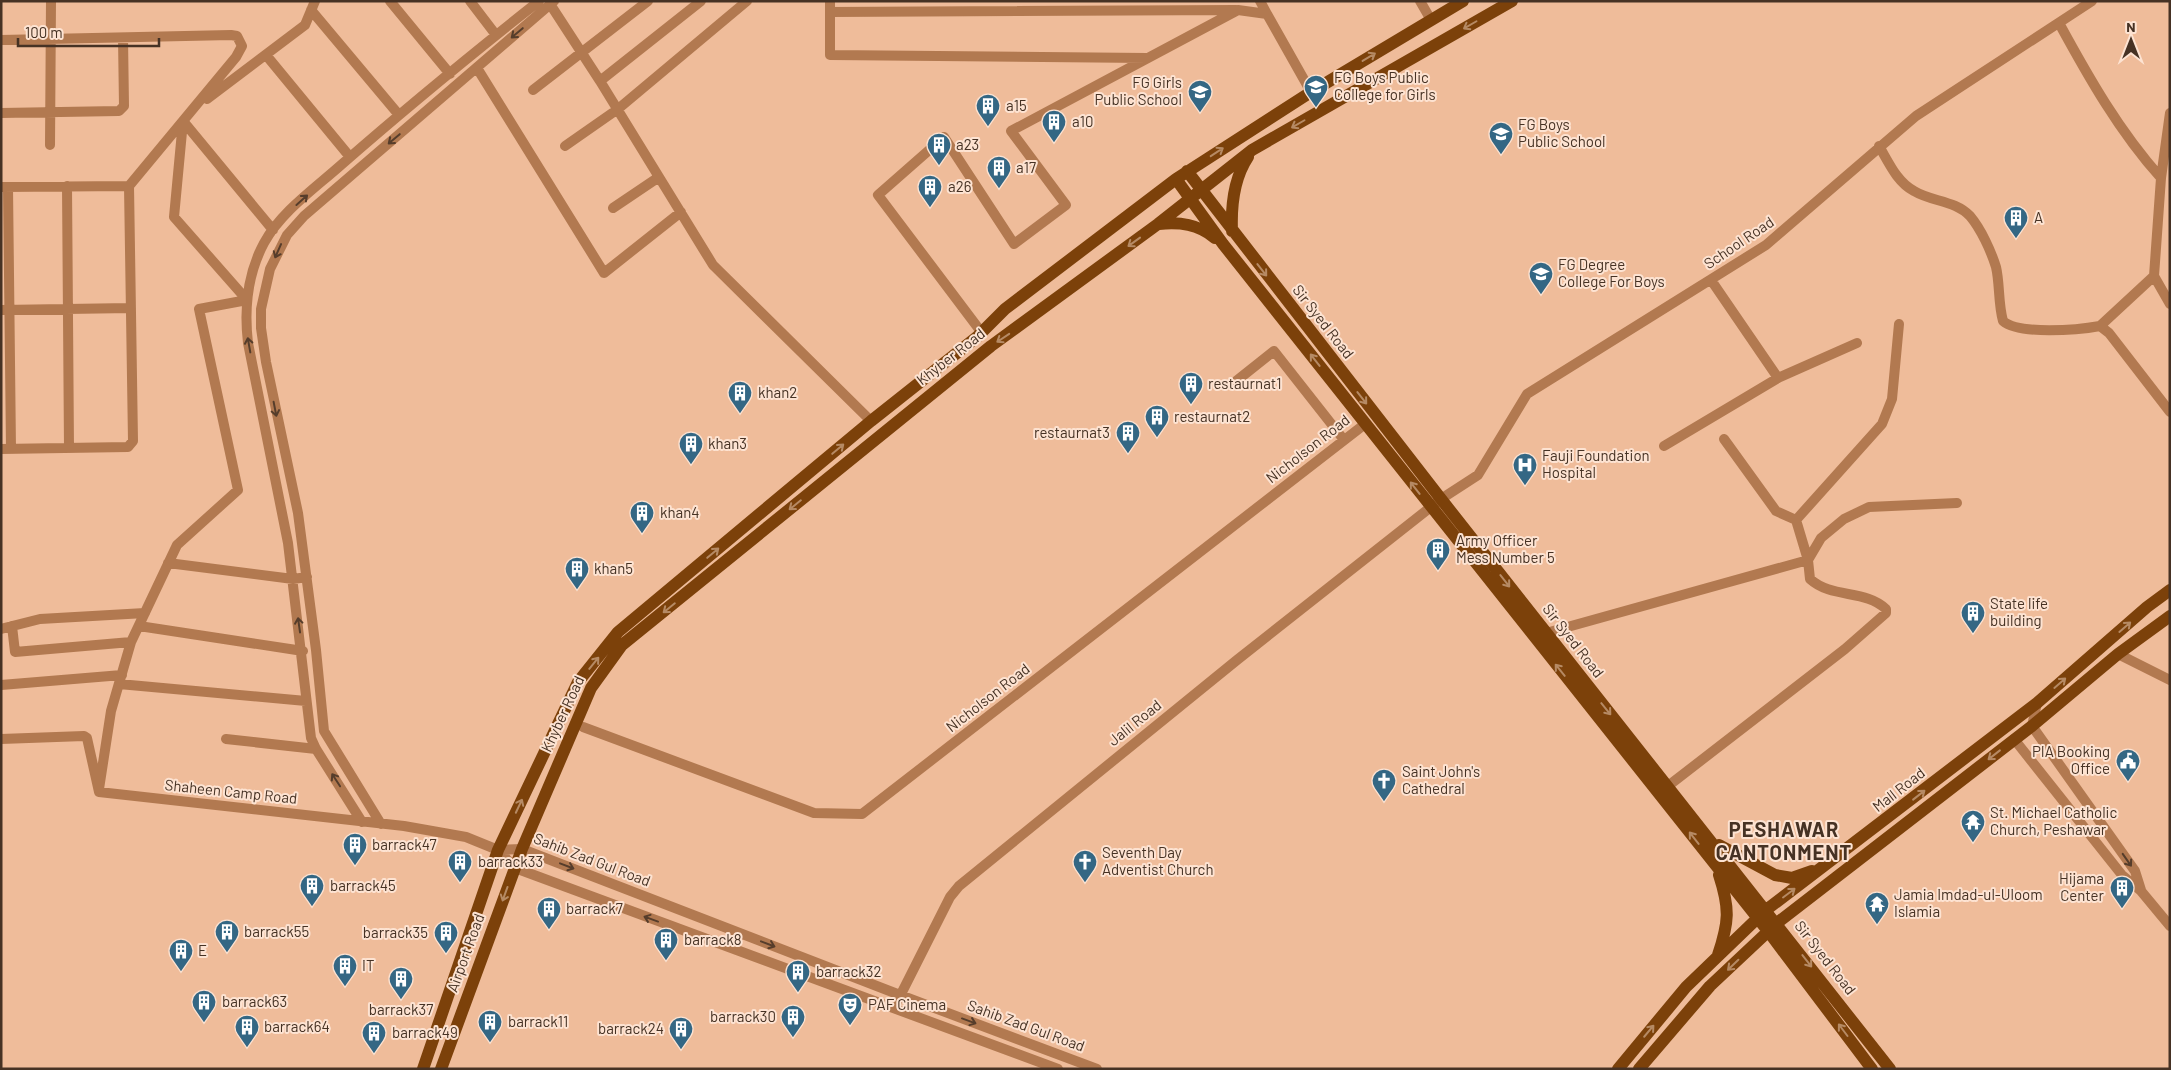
<svg xmlns="http://www.w3.org/2000/svg" width="2171" height="1070" font-family="Barlow,sans-serif">
	<style>
		.lines { fill: none; stroke-linecap: round; stroke-linejoin: round }
		.minor { stroke: #b27950; stroke-width: 10 }
		.major { stroke: #7c410a; stroke-width: 12 }
		.oneway { stroke: #b68a64 }
		.oneway2 { stroke: #563d2b }
		.labels { text-anchor: middle; stroke-width: 4; stroke-linejoin: round; paint-order: stroke }
		.poi-label { font-size: 15px; fill: #463224; stroke: #fde3d2; text-anchor: start }
		.street-label { font-size: 15px; fill: #463224; stroke: #fde3d2 }
		.district-label { font-size: 20px; font-weight: bold; letter-spacing: 1px; fill: #463224; stroke: #fde3d2 }
	</style>
	<rect width="100%" height="100%" fill="#efbc9a"/>
	<g class="lines">
		<path class="minor" d="M 390,1 L 450,74
			M 470,1 L 496,35
			M 830,1 L 830,55 L 1147,58
			M 1260,1 L 1267,14
			M 1420,1 L 1431,20
			M 550,4 L 600,81 L 713,265 L 871,421
			M 311,10 L 399,115
			M 830,12 L 1236,10
			M 2059,23 C 2089,78 2119,131 2161,178
			M 1,40 L 231,35 L 237,36 L 242,46 L 236,57 L 129,186 L 133,441 L 128,447 L 1,449
			M 266,55 L 350,157
			M 477,68 L 604,273 L 681,212
			M 600,81 L 701,1
			M 533,90 L 648,1
			M 207,99 L 305,25 L 315,1
			M 1,113 L 119,111 L 124,106 L 123,38
			M 2170,113 L 2161,178 L 2154,276 L 2170,304
			M 183,121 L 174,217 L 247,300
			M 183,121 L 273,230
			M 50,145 L 51,1
			M 565,146 L 618,109 L 747,1
			M 1879,146 C 1889,163 1897,182 1914,191 C 1932,202 1955,200 1970,216 C 1981,229 1991,251 1996,267 C 2000,284 1998,303 2003,321 C 2019,335 2078,330 2100,326 L 2109,333 L 2170,412
			M 67,186 L 69,448
			M 2,187 L 129,186
			M 8,187 L 11,449
			M 613,208 L 659,177
			M 1711,280 L 1778,378
			M 1,310 L 131,308
			M 2100,326 L 2154,276
			M 982,333 L 878,195 L 944,137 L 1014,244 L 1066,205 L 1011,131 L 1238,10 L 1267,14 L 1311,92
			M 1235,382 L 1274,351 L 1344,440
			M 1664,446 L 1778,378 L 1857,343
			M 1796,520 L 1882,424 L 1892,399 L 1899,324
			M 168,563 L 293,579 L 307,577
			M 12,626 L 15,652 L 131,642
			M 139,626 L 303,651
			M 1,629 L 40,619 L 145,613
			M 1546,633 L 1808,560 L 1821,538 L 1844,519 L 1869,507 L 1957,503
			M 2118,654 L 2170,680
			M 119,684 L 306,701
			M 1,685 L 122,675
			M 2037,703 L 2032,726 L 2135,871 L 2141,890
			M 583,727 L 814,813 L 862,814 L 1365,424
			M 1,739 L 84,736 L 87,738 L 99,792 L 404,826 L 466,837 L 498,850 L 515,868 L 1058,1069
			M 226,739 L 316,749
			M 2014,739 L 2122,875 L 2141,891 L 2170,926
			M 1668,786 L 1845,649 L 1886,613 L 1886,609 C 1865,589 1832,599 1810,579 L 1808,560 L 1796,520 L 1776,511 L 1724,439
			M 99,789 L 111,711 L 131,642 L 177,545 L 238,490 L 199,309 L 247,300
			M 362,822 L 316,749 L 311,738 L 288,543 L 248,343 C 244,309 248,273 264,243 C 281,212 314,189 341,165 C 405,109 472,54 539,1
			M 381,824 L 324,731 L 316,650 L 298,513 L 266,362 L 261,328 L 261,309 L 270,269 L 287,235 L 304,216 L 554,1
			M 498,850 L 522,849 L 900,995 L 1097,1069
			M 894,1008 L 950,897 L 959,886 L 1237,660 L 1441,499 L 1478,475 L 1527,394 L 1766,245 L 1916,116 L 2092,1"/>
		<path class="major" d="M 1187,171 L 1441,499 L 1890,1069
			M 1176,179 L 1223,244 L 1768,931 L 1872,1069
			M 1159,224 C 1180,222 1198,224 1215,238
			M 1232,231 C 1231,206 1234,178 1248,157
			M 1719,845 L 1775,875 L 1792,878 L 1812,871
			M 1718,955 C 1729,922 1730,909 1719,875
			M 423,1069 L 498,850 L 578,682 L 618,632 L 871,421 L 977,337 L 1005,309 L 1176,179 L 1311,92 L 1463,1
			M 441,1069 L 522,849 L 591,688 L 622,645 L 991,346 L 1158,224 L 1252,150 L 1512,1
			M 1618,1069 L 1686,987 L 1766,910 L 2037,703 L 2147,607 L 2170,590
			M 1639,1069 L 1710,986 L 1777,923 L 2032,726 L 2118,654 L 2170,616"/>
	</g>
	<defs><path id="oneway-shaft" d="M-6 0H5M1.5-3L5.5 0L1.5 3" fill="none" stroke-width="1.6" stroke-linecap="round" stroke-linejoin="round" transform="scale(1.25)"/></defs>
	<g class="oneway">
		<use href="#oneway-shaft" transform="translate(1470 25) rotate(150)"/>
		<use href="#oneway-shaft" transform="translate(1369 57) rotate(-31)"/>
		<use href="#oneway-shaft" transform="translate(1298 124) rotate(150)"/>
		<use href="#oneway-shaft" transform="translate(1217 152) rotate(-33)"/>
		<use href="#oneway-shaft" transform="translate(1134 242) rotate(144)"/>
		<use href="#oneway-shaft" transform="translate(1262 270) rotate(52)"/>
		<use href="#oneway-shaft" transform="translate(1003 338) rotate(146)"/>
		<use href="#oneway-shaft" transform="translate(1315 360) rotate(-128)"/>
		<use href="#oneway-shaft" transform="translate(1362 398) rotate(52)"/>
		<use href="#oneway-shaft" transform="translate(838 449) rotate(-40)"/>
		<use href="#oneway-shaft" transform="translate(1415 488) rotate(-128)"/>
		<use href="#oneway-shaft" transform="translate(795 505) rotate(141)"/>
		<use href="#oneway-shaft" transform="translate(713 553) rotate(-40)"/>
		<use href="#oneway-shaft" transform="translate(1505 581) rotate(52)"/>
		<use href="#oneway-shaft" transform="translate(669 608) rotate(141)"/>
		<use href="#oneway-shaft" transform="translate(2125 627) rotate(-41)"/>
		<use href="#oneway-shaft" transform="translate(594 663) rotate(-51)"/>
		<use href="#oneway-shaft" transform="translate(1560 670) rotate(-129)"/>
		<use href="#oneway-shaft" transform="translate(2060 683) rotate(-41)"/>
		<use href="#oneway-shaft" transform="translate(1606 709) rotate(51)"/>
		<use href="#oneway-shaft" transform="translate(1994 755) rotate(142)"/>
		<use href="#oneway-shaft" transform="translate(1919 795) rotate(-38)"/>
		<use href="#oneway-shaft" transform="translate(519 806) rotate(-65)"/>
		<use href="#oneway-shaft" transform="translate(1694 838) rotate(-128)"/>
		<use href="#oneway-shaft" transform="translate(1789 893) rotate(-37)"/>
		<use href="#oneway-shaft" transform="translate(505 894) rotate(110)"/>
		<use href="#oneway-shaft" transform="translate(1807 961) rotate(52)"/>
		<use href="#oneway-shaft" transform="translate(1733 965) rotate(136)"/>
		<use href="#oneway-shaft" transform="translate(1843 1030) rotate(-127)"/>
		<use href="#oneway-shaft" transform="translate(1649 1031) rotate(-50)"/>
	</g>
	<g class="oneway2">
		<use href="#oneway-shaft" transform="translate(517 33) rotate(140)"/>
		<use href="#oneway-shaft" transform="translate(394 139) rotate(140)"/>
		<use href="#oneway-shaft" transform="translate(302 200) rotate(-42)"/>
		<use href="#oneway-shaft" transform="translate(278 251) rotate(114)"/>
		<use href="#oneway-shaft" transform="translate(249 345) rotate(-100)"/>
		<use href="#oneway-shaft" transform="translate(275 409) rotate(79)"/>
		<use href="#oneway-shaft" transform="translate(299 625) rotate(-98)"/>
		<use href="#oneway-shaft" transform="translate(336 780) rotate(-123)"/>
		<use href="#oneway-shaft" transform="translate(2127 860) rotate(55)"/>
		<use href="#oneway-shaft" transform="translate(567 866) rotate(21)"/>
		<use href="#oneway-shaft" transform="translate(651 919) rotate(-160)"/>
		<use href="#oneway-shaft" transform="translate(768 944) rotate(21)"/>
		<use href="#oneway-shaft" transform="translate(969 1021) rotate(20)"/>
	</g>
	<defs>
		<symbol id="university-pin" viewBox="-11 -11 22 30"><path d="M0 17L-7.5 6A9.5 9.5 0 1 1 7.5 6Z" fill="#346784" stroke="#fde3d2"/><path d="M0-5L7-2L0 1L-7-2ZM-4 1L0 2.5L4 1V4Q0 6-4 4Z" fill="#fff"/></symbol>
		<symbol id="school-pin" viewBox="-11 -11 22 30"><path d="M0 17L-7.5 6A9.5 9.5 0 1 1 7.5 6Z" fill="#346784" stroke="#fde3d2"/><path d="M0-5L7-2L0 1L-7-2ZM-4 1L0 2.5L4 1V4Q0 6-4 4Z" fill="#fff"/></symbol>
		<symbol id="building-pin" viewBox="-11 -11 22 30"><path d="M0 17L-7.5 6A9.5 9.5 0 1 1 7.5 6Z" fill="#346784" stroke="#fde3d2"/><path d="M-4-6H4V6H1V3H-1V6H-4ZM-2.5-4.3h1.7v1.8h-1.7ZM.8-4.3h1.7v1.8H.8ZM-2.5-1h1.7V.8h-1.7ZM.8-1h1.7V.8H.8Z" fill="#fff"/></symbol>
		<symbol id="hospital-pin" viewBox="-11 -11 22 30"><path d="M0 17L-7.5 6A9.5 9.5 0 1 1 7.5 6Z" fill="#346784" stroke="#fde3d2"/><path d="M-5-5h3v3.5h4V-5h3V5h-3V1.5h-4V5h-3Z" fill="#fff"/></symbol>
		<symbol id="civic-pin" viewBox="-11 -11 22 30"><path d="M0 17L-7.5 6A9.5 9.5 0 1 1 7.5 6Z" fill="#346784" stroke="#fde3d2"/><path d="M-.6-6.5H3V-4.5H.6V-3L4-1V1h2V6H-6V1h2V-1L-.6-3ZM-1.2 2.5V6h2.4V2.5Z" fill="#fff"/></symbol>
		<symbol id="church-pin" viewBox="-11 -11 22 30"><path d="M0 17L-7.5 6A9.5 9.5 0 1 1 7.5 6Z" fill="#346784" stroke="#fde3d2"/><path d="M-1.2-6h2.4v3.5h3.3v2.4h-3.3V6h-2.4V-.1h-3.3v-2.4h3.3Z" fill="#fff"/></symbol>
		<symbol id="temple-pin" viewBox="-11 -11 22 30"><path d="M0 17L-7.5 6A9.5 9.5 0 1 1 7.5 6Z" fill="#346784" stroke="#fde3d2"/><path d="M0-6L5-2H3V0L6.5 2.5H4V6H1.5V3h-3V6H-4V2.5H-6.5L-3 0V-2H-5Z" fill="#fff"/></symbol>
		<symbol id="theatre-pin" viewBox="-11 -11 22 30"><path d="M0 17L-7.5 6A9.5 9.5 0 1 1 7.5 6Z" fill="#346784" stroke="#fde3d2"/><path d="M-5-5.5Q0-4 5-5.5V0Q5 5 0 6Q-5 5-5 0ZM-3.3-2.5H-1v1.5H-3.3ZM1-2.5H3.3v1.5H1ZM-2.8 1Q0 5.5 2.8 1Z" fill="#fff"/></symbol>
	</defs>
	<g fill-rule="evenodd">
		<use href="#university-pin" x="1302" y="73" width="28" height="38"/>
		<use href="#school-pin" x="1186" y="78" width="28" height="38"/>
		<use href="#building-pin" x="974" y="92" width="28" height="38"/>
		<use href="#building-pin" x="1040" y="108" width="28" height="38"/>
		<use href="#school-pin" x="1487" y="120" width="28" height="38"/>
		<use href="#building-pin" x="925" y="131" width="28" height="38"/>
		<use href="#building-pin" x="985" y="154" width="28" height="38"/>
		<use href="#building-pin" x="916" y="173" width="28" height="38"/>
		<use href="#building-pin" x="2002" y="204" width="28" height="38"/>
		<use href="#university-pin" x="1527" y="260" width="28" height="38"/>
		<use href="#building-pin" x="1177" y="370" width="28" height="38"/>
		<use href="#building-pin" x="726" y="379" width="28" height="38"/>
		<use href="#building-pin" x="1143" y="403" width="28" height="38"/>
		<use href="#building-pin" x="1114" y="419" width="28" height="38"/>
		<use href="#building-pin" x="677" y="430" width="28" height="38"/>
		<use href="#hospital-pin" x="1511" y="451" width="28" height="38"/>
		<use href="#building-pin" x="628" y="499" width="28" height="38"/>
		<use href="#building-pin" x="1424" y="536" width="28" height="38"/>
		<use href="#building-pin" x="563" y="555" width="28" height="38"/>
		<use href="#building-pin" x="1959" y="599" width="28" height="38"/>
		<use href="#civic-pin" x="2114" y="747" width="28" height="38"/>
		<use href="#church-pin" x="1370" y="767" width="28" height="38"/>
		<use href="#temple-pin" x="1959" y="808" width="28" height="38"/>
		<use href="#building-pin" x="341" y="831" width="28" height="38"/>
		<use href="#building-pin" x="446" y="848" width="28" height="38"/>
		<use href="#church-pin" x="1071" y="848" width="28" height="38"/>
		<use href="#building-pin" x="298" y="872" width="28" height="38"/>
		<use href="#building-pin" x="2108" y="874" width="28" height="38"/>
		<use href="#temple-pin" x="1863" y="890" width="28" height="38"/>
		<use href="#building-pin" x="535" y="895" width="28" height="38"/>
		<use href="#building-pin" x="213" y="918" width="28" height="38"/>
		<use href="#building-pin" x="432" y="919" width="28" height="38"/>
		<use href="#building-pin" x="652" y="926" width="28" height="38"/>
		<use href="#building-pin" x="167" y="937" width="28" height="38"/>
		<use href="#building-pin" x="331" y="952" width="28" height="38"/>
		<use href="#building-pin" x="784" y="958" width="28" height="38"/>
		<use href="#building-pin" x="387" y="965" width="28" height="38"/>
		<use href="#building-pin" x="190" y="988" width="28" height="38"/>
		<use href="#theatre-pin" x="836" y="991" width="28" height="38"/>
		<use href="#building-pin" x="779" y="1003" width="28" height="38"/>
		<use href="#building-pin" x="476" y="1008" width="28" height="38"/>
		<use href="#building-pin" x="233" y="1013" width="28" height="38"/>
		<use href="#building-pin" x="667" y="1015" width="28" height="38"/>
		<use href="#building-pin" x="360" y="1019" width="28" height="38"/>
	</g>
	<g class="labels">
		<g class="poi-label">
			<text x="1334" y="83">FG Boys Public<tspan x="1334" dy="17">College for Girls</tspan></text>
			<text x="1182" y="88" text-anchor="end">FG Girls<tspan x="1182" dy="17">Public School</tspan></text>
			<text x="1006" y="111">a15</text>
			<text x="1072" y="127">a10</text>
			<text x="1518" y="130">FG Boys<tspan x="1518" dy="17">Public School</tspan></text>
			<text x="956" y="150">a23</text>
			<text x="1016" y="173">a17</text>
			<text x="948" y="192">a26</text>
			<text x="2034" y="223">A</text>
			<text x="1558" y="270">FG Degree<tspan x="1558" dy="17">College For Boys</tspan></text>
			<text x="1208" y="389">restaurnat1</text>
			<text x="758" y="398">khan2</text>
			<text x="1174" y="422">restaurnat2</text>
			<text x="1110" y="438" text-anchor="end">restaurnat3</text>
			<text x="708" y="449">khan3</text>
			<text x="1542" y="461">Fauji Foundation<tspan x="1542" dy="17">Hospital</tspan></text>
			<text x="660" y="518">khan4</text>
			<text x="1456" y="546">Army Officer<tspan x="1456" dy="17">Mess Number 5</tspan></text>
			<text x="594" y="574">khan5</text>
			<text x="1990" y="609">State life<tspan x="1990" dy="17">building</tspan></text>
			<text x="2110" y="757" text-anchor="end">PIA Booking<tspan x="2110" dy="17">Office</tspan></text>
			<text x="1402" y="777">Saint John's<tspan x="1402" dy="17">Cathedral</tspan></text>
			<text x="1990" y="818">St. Michael Catholic<tspan x="1990" dy="17">Church, Peshawar</tspan></text>
			<text x="372" y="850">barrack47</text>
			<text x="1102" y="858">Seventh Day<tspan x="1102" dy="17">Adventist Church</tspan></text>
			<text x="478" y="867">barrack33</text>
			<text x="2104" y="884" text-anchor="end">Hijama<tspan x="2104" dy="17">Center</tspan></text>
			<text x="330" y="891">barrack45</text>
			<text x="1894" y="900">Jamia Imdad-ul-Uloom<tspan x="1894" dy="17">Islamia</tspan></text>
			<text x="566" y="914">barrack7</text>
			<text x="244" y="937">barrack55</text>
			<text x="428" y="938" text-anchor="end">barrack35</text>
			<text x="684" y="945">barrack8</text>
			<text x="198" y="956">E</text>
			<text x="362" y="971">IT</text>
			<text x="816" y="977">barrack32</text>
			<text x="222" y="1007">barrack63</text>
			<text x="868" y="1010">PAF Cinema</text>
			<text x="401" y="1015" text-anchor="middle">barrack37</text>
			<text x="776" y="1022" text-anchor="end">barrack30</text>
			<text x="508" y="1027">barrack11</text>
			<text x="264" y="1032">barrack64</text>
			<text x="664" y="1034" text-anchor="end">barrack24</text>
			<text x="392" y="1038">barrack49</text>
		</g>
		<g class="street-label">
			<text transform="translate(1739 243) rotate(-34)" y="5">School Road</text>
			<text transform="translate(1323 322) rotate(52)" y="5">Sir Syed Road</text>
			<text transform="translate(951 357) rotate(-38)" y="5">Khyber Road</text>
			<text transform="translate(1308 449) rotate(-38)" y="5">Nicholson Road</text>
			<text transform="translate(1573 641) rotate(52)" y="5">Sir Syed Road</text>
			<text transform="translate(988 698) rotate(-38)" y="5">Nicholson Road</text>
			<text transform="translate(563 714) rotate(-65)" y="5">Khyber Road</text>
			<text transform="translate(1135 723) rotate(-39)" y="5">Jalil Road</text>
			<text transform="translate(1899 790) rotate(-38)" y="5">Mall Road</text>
			<text transform="translate(231 792) rotate(6)" y="5">Shaheen Camp Road</text>
			<text transform="translate(592 860) rotate(21)" y="5">Sahib Zad Gul Road</text>
			<text transform="translate(466 953) rotate(-70)" y="5">Airport Road</text>
			<text transform="translate(1825 958) rotate(52)" y="5">Sir Syed Road</text>
			<text transform="translate(1026 1026) rotate(20)" y="5">Sahib Zad Gul Road</text>
		</g>
		<g class="district-label">
			<text x="1784" y="837">PESHAWAR<tspan x="1784" dy="23">CANTONMENT</tspan></text>
		</g>
	</g>
	<rect width="2171" height="1070" fill="none" stroke="#463224" stroke-width="5"/>
	<g transform="translate(2131 40)" stroke="#fde3d2" stroke-width="4" paint-order="stroke">
	<path d="M0-4L9 19L0 12L-9 19Z" fill="#463224"/>
	<text y="-8" font-size="14" font-weight="bold" text-anchor="middle" fill="#463224">N</text>
	</g>
	<path d="M18 38v8h141v-8" fill="none" stroke="#463224" stroke-width="2.5"/>
	<text x="25" y="38" font-size="15" fill="#463224" stroke="#fde3d2" stroke-width="4" paint-order="stroke">100 m</text>
</svg>
